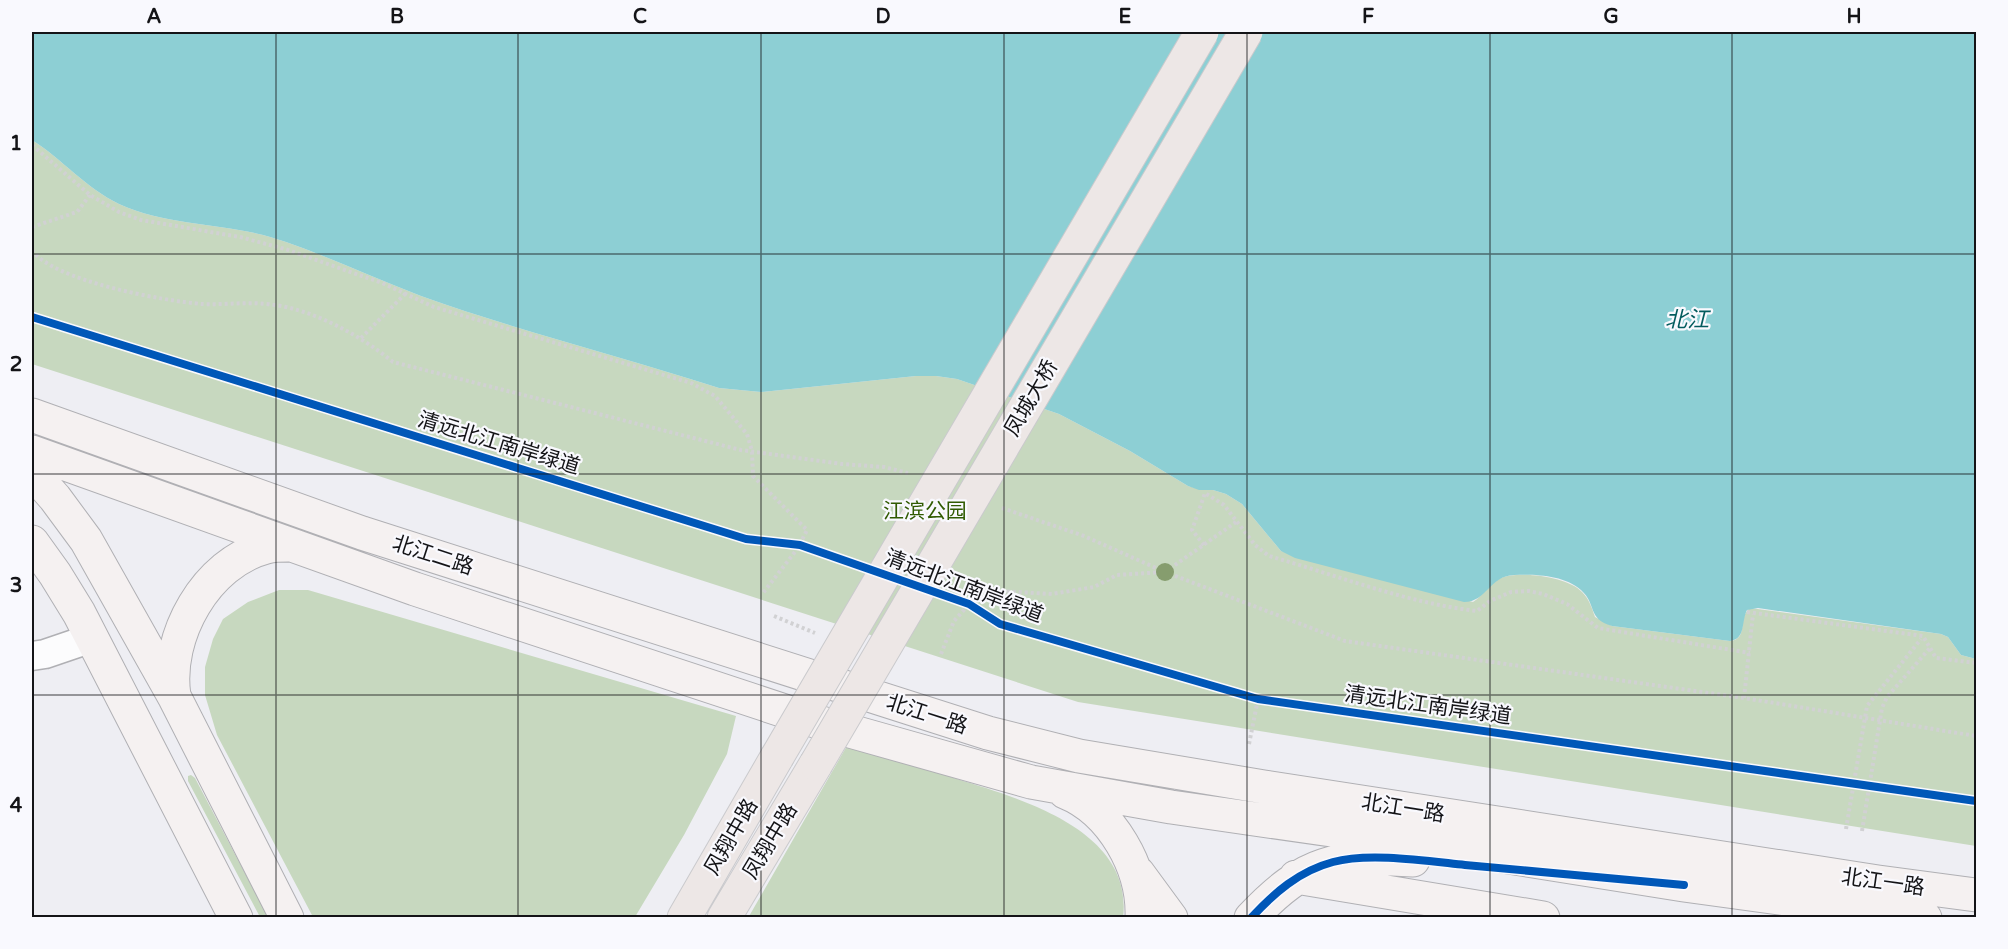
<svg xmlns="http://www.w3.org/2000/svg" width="2008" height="949" font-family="'Varela Round','Noto Sans SC',sans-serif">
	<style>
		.green { fill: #c7d8bf }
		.water { fill: #8dcfd4 }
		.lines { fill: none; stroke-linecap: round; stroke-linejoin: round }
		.street-casing { stroke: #b0b0b4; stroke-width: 31 }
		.secondary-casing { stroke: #b0b0b4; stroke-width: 35 }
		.primary-casing { stroke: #cacacd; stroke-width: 35 }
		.path { stroke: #d1d1d3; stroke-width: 4; stroke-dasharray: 3 3; stroke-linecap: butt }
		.street { stroke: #fcfcfd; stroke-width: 28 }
		.secondary { stroke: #f5f1f1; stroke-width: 33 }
		.primary { stroke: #ede7e6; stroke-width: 33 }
		.primary-bridge-casing { stroke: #cacacd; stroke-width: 35; stroke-linecap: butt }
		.primary-bridge { stroke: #ede7e6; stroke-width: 33 }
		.cycleway-casing { stroke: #f9f9fe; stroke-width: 11 }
		.cycleway { stroke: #0057b8; stroke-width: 8 }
		.tree { fill: #869d6e }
		.grid { fill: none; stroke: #141417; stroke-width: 1.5; stroke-opacity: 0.55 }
		.labels { text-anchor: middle; stroke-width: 4.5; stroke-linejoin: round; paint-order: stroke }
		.street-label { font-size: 21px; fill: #141417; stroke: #f9f9fe }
		.park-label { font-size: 21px; fill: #315b02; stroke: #f9f9fe }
		.water-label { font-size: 22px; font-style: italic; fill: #045c5f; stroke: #f9f9fe }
		.neatline { fill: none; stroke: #141417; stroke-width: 2 }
		.grid-label { font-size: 20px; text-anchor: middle; font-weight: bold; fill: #141417 }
	</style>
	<rect width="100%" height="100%" fill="#eeeef3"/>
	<path class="green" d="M 32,140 C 62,159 86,188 119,204 C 172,228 232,222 286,242 C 332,258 376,279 421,296 C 519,331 620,356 719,388 L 761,392 L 916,376 L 936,376 L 957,379 L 1059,414 L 1130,451 L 1188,486 L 1199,489 L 1213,490 L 1226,494 L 1242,504 L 1281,551 L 1473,602 C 1484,595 1489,583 1501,578 C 1519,570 1569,577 1582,592 C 1589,599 1592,608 1595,617 L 1612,626 L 1730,641 C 1749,639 1737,618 1750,608 L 1941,634 L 1948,637 L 1961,655 L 1976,659 L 1976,846 L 1078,702 L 32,364 Z
		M 279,590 L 308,590 L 736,716 L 727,754 L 684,835 L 635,917 L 313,917 L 217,735 L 205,695 L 205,667 L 213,639 L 223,619 L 248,602 Z
		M 848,744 C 884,756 921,767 957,779 C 1021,799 1134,830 1123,918 L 748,918 Z
		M 191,775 L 195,778 L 268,917 L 260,917 L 188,781 L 188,776 Z"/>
	<path class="water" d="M 32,32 L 1976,32 L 1976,659 L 1961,655 L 1948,637 L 1941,634 L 1758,608 L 1747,610 C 1741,622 1746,639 1730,641 L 1612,626 C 1587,619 1597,604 1581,590 C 1564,575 1535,574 1514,575 C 1489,576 1487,602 1464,602 L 1295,558 L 1281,551 L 1242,504 L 1226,494 L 1213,490 L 1199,490 L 1188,486 L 1130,451 L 1059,414 L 957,379 L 936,376 L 916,376 L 761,392 L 719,388 C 620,356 519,331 421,296 C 376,279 332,258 286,242 C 232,222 172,228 119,204 C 86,188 62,159 32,140 Z"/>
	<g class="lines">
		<defs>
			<path id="street" d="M 32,656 L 45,654 L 92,638"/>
			<path id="secondary" d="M 32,415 L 362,533 L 988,733 L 1079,756 L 1264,787 L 1878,882 L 1976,895
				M 32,452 L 415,589 L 818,722 L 1031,782 L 1171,807 L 1408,841 L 1684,885 L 1925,918
				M 32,472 L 55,498 L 86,540 L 175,698 L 287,918
				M 32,542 L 55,574 L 79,613 L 236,918
				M 174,696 C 165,636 206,563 266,547 C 274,545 282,545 289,545
				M 1065,792 C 1112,811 1144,868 1142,918
				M 1138,873 L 1171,918
				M 1296,877 L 1543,918
				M 1251,918 C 1307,859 1335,856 1413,860"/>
			<path id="primary" d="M 684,918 L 777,757
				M 724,918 L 816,764"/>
		</defs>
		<use href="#street" class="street-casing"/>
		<use href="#secondary" class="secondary-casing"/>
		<use href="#primary" class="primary-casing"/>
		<path class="path" d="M 32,145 L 90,195 L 119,212 L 141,220 L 240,237 L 285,249 L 382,283 L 434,307 L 691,383 L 715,396 L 747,434 L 752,451 L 753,476 L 807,530 L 798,548 L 763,593
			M 32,227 L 77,212 L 90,195
			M 32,250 C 53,281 164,301 202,304 C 227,305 251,301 275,305 C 316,311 361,336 393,362 L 741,450 L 842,464 L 884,467 L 908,473
			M 361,338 L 406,293
			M 1002,508 L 1084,536 L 1165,572 L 1345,641 L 1744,698 L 1976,736
			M 1204,545 L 1192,530 L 1205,493 L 1224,505 L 1255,545 L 1269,556 C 1336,575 1407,603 1477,611 L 1490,601 L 1511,592 L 1529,591 L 1543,594 L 1567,604 L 1598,628 L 1750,653
			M 1747,612 L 1923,636 L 1936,658 L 1976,663
			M 774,616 L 815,633
			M 941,654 L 954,621 L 982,590 L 1052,594 L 1094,587 L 1117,575 L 1165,572 L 1236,522
			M 1744,698 L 1753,614
			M 1249,744 L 1258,699
			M 1846,829 L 1867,706 L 1921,639
			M 1862,831 L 1882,708 L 1887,697 L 1930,648"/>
		<use href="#street" class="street"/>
		<use href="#secondary" class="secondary"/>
		<use href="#primary" class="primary"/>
		<defs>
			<path id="primary-bridge" d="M 777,757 L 1202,32
				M 816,764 L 1246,32"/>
		</defs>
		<use href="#primary-bridge" class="primary-bridge-casing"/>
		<use href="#primary-bridge" class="primary-bridge"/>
		<defs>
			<path id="cycleway" d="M 32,317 L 746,539 L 800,545 L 969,604 L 1000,624 L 1258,699 L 1976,801
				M 1251,918 C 1274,893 1299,871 1333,862 C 1369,852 1427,861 1465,865 C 1538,872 1611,878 1684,885"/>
		</defs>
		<use href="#cycleway" class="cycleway-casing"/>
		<use href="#cycleway" class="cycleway"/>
	</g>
	<circle class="tree" cx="1165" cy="572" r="9"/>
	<path class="grid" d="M 276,32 L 276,918M 518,32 L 518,918M 761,32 L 761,918M 1004,32 L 1004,918M 1247,32 L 1247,918M 1490,32 L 1490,918M 1732,32 L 1732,918M 32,254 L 1976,254M 32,474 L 1976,474M 32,695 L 1976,695"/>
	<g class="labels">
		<g class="street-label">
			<text transform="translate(1031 398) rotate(-60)" y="7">凤城大桥</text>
			<text transform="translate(499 443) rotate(17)" y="7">清远北江南岸绿道</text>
			<text transform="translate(433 555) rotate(18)" y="7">北江二路</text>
			<text transform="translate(964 586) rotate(21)" y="7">清远北江南岸绿道</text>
			<text transform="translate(1428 705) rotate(8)" y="7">清远北江南岸绿道</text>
			<text transform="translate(927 714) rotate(18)" y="7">北江一路</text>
			<text transform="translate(1403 808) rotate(9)" y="7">北江一路</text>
			<text transform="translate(731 837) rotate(-60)" y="7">风翔中路</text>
			<text transform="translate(770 841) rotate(-59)" y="7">凤翔中路</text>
			<text transform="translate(1883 882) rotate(8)" y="7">北江一路</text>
		</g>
		<g class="park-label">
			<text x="925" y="518">江滨公园</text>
		</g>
		<g class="water-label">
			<text x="1687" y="327">北江</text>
		</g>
	</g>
	<rect width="2008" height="949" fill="none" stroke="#f9f9fe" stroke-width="66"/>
	<rect x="33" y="33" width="1942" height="883" class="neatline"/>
	<g class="grid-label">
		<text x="154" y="23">A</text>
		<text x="397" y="23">B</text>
		<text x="640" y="23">C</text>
		<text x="883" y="23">D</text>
		<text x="1125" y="23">E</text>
		<text x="1368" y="23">F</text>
		<text x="1611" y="23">G</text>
		<text x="1854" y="23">H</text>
		<text x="16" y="150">1</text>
		<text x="16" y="371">2</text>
		<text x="16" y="592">3</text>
		<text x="16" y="812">4</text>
	</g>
</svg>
